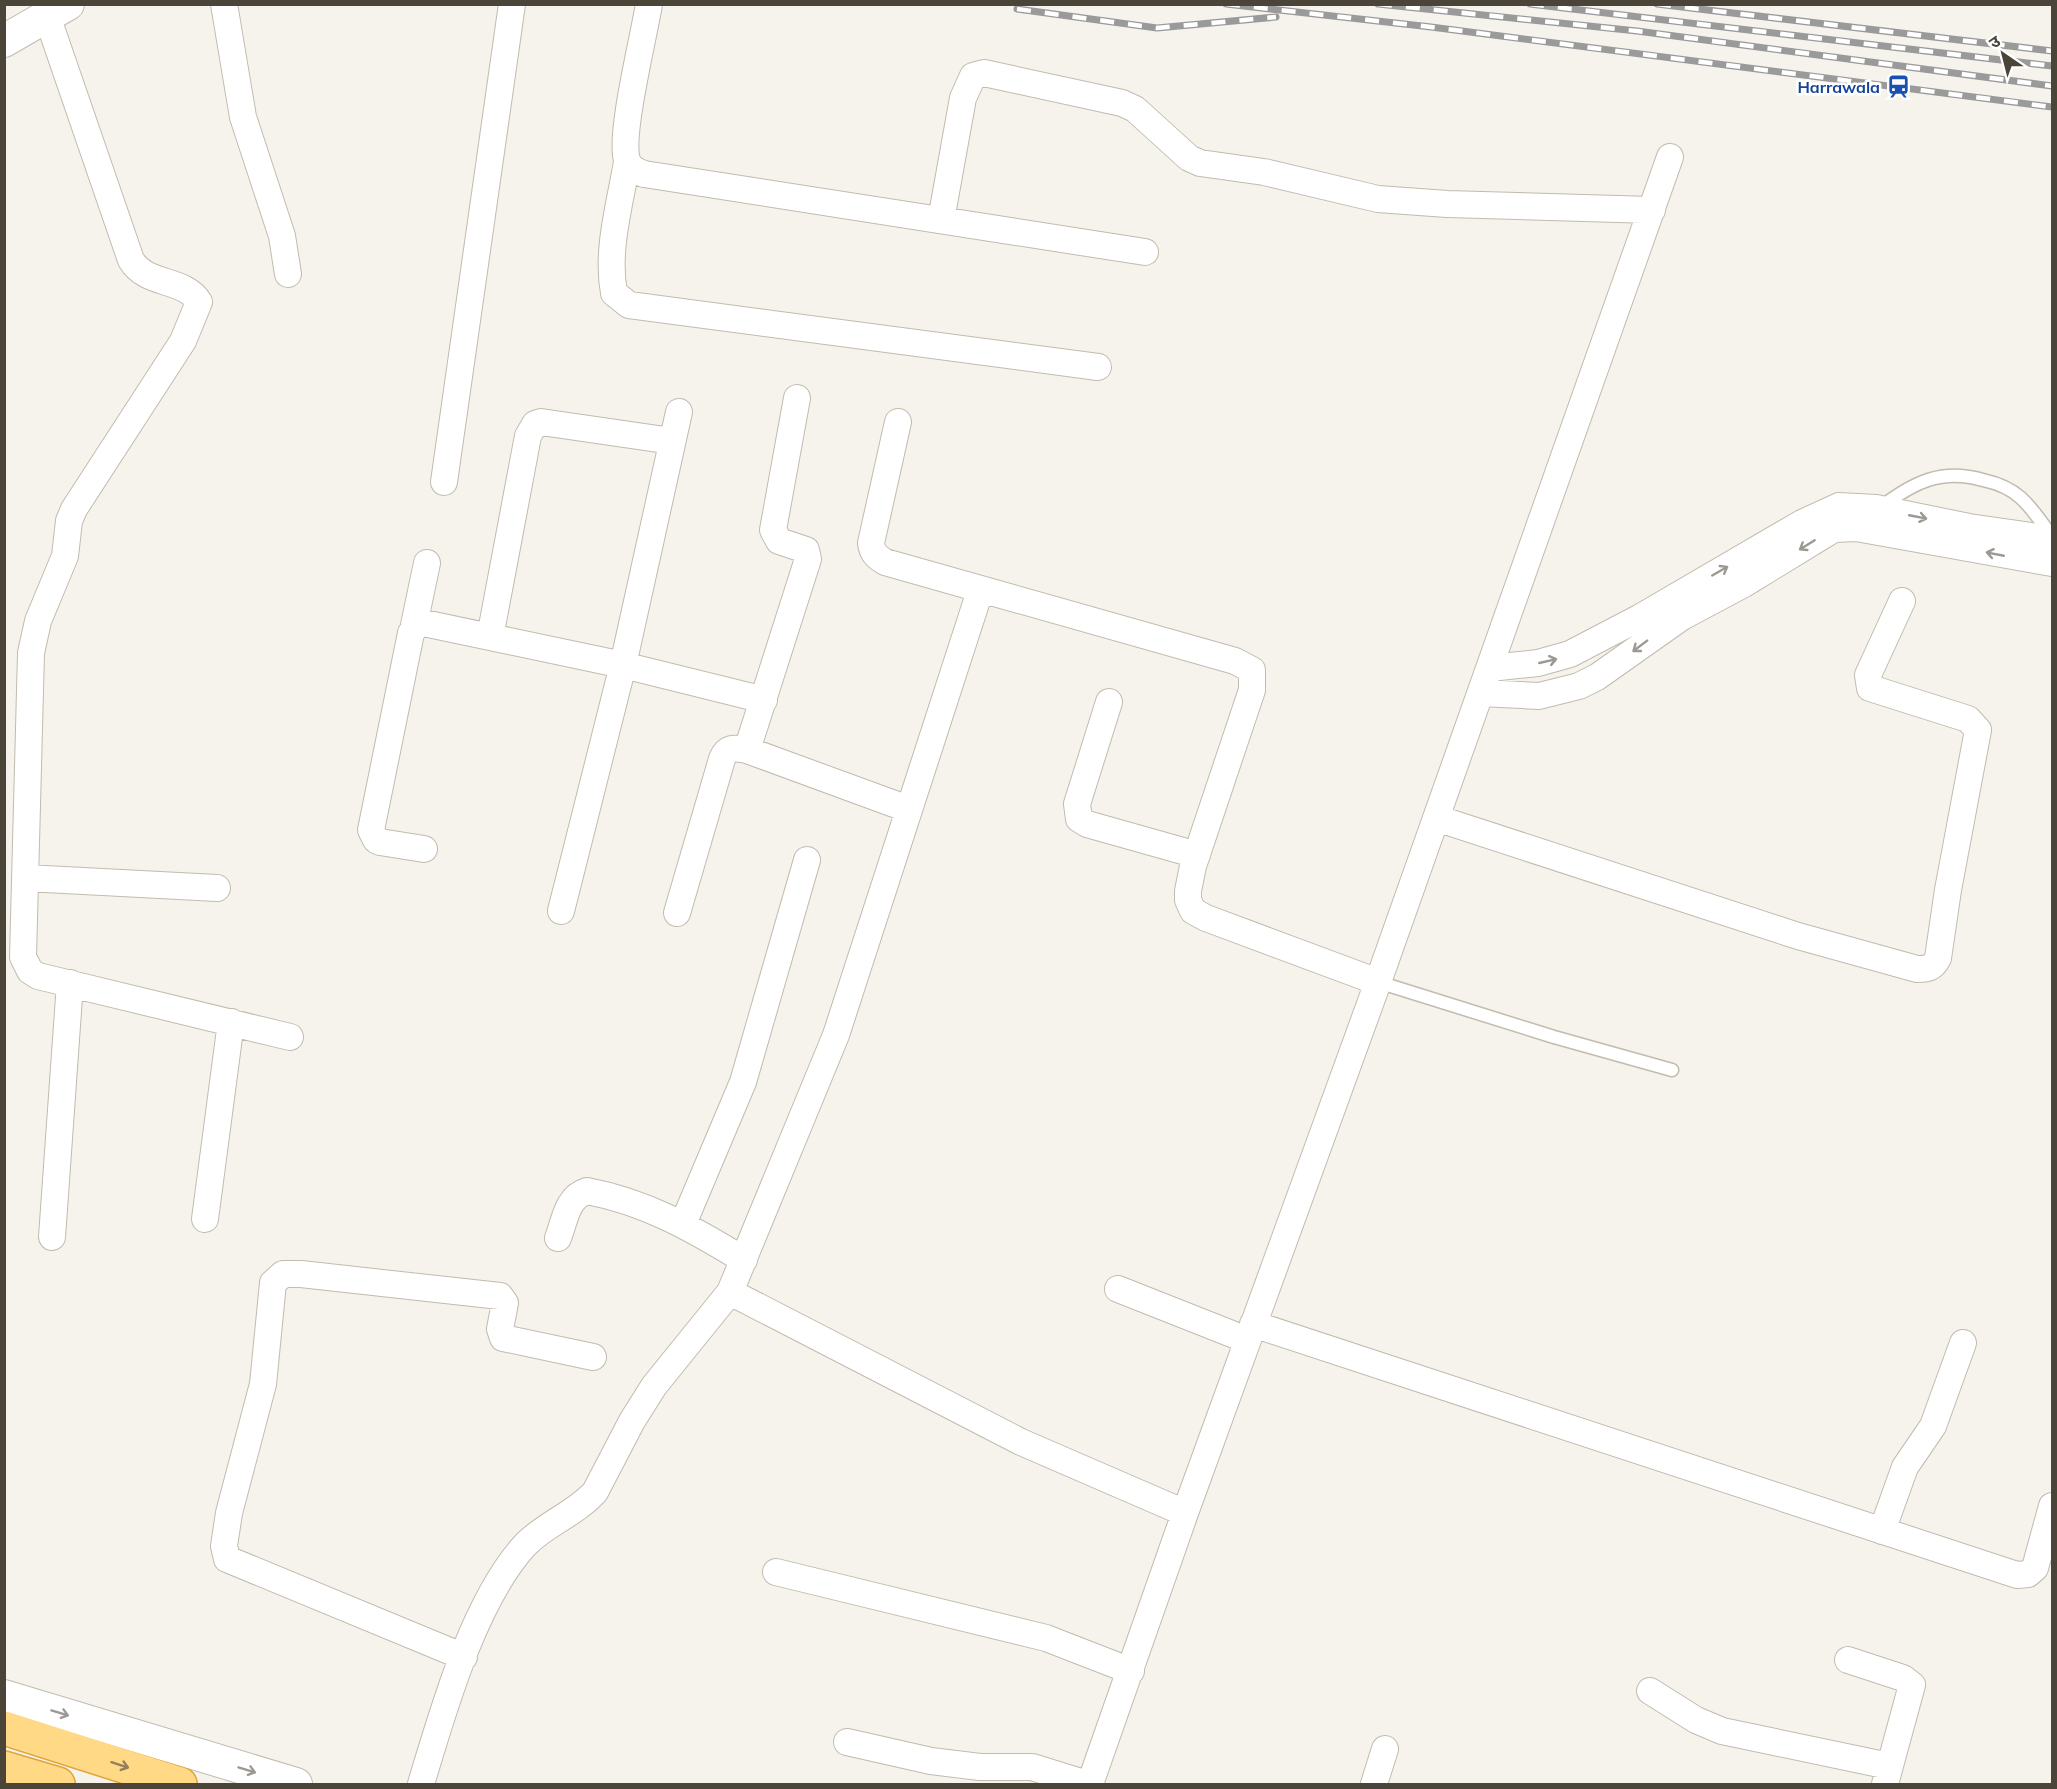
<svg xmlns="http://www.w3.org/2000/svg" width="2057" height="1789" font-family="Mulish,'Noto Sans Devanagari',sans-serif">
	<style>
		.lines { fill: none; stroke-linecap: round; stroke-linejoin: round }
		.service-casing { stroke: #c2bbae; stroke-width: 15 }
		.minor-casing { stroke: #c2bbae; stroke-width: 28 }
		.tertiary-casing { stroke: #c2bbae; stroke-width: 34 }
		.trunk-casing { stroke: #e0a43c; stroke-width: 36 }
		.service { stroke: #fff; stroke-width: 12 }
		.minor { stroke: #fff; stroke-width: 26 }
		.tertiary { stroke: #fff; stroke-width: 32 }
		.trunk { stroke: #ffd985; stroke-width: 33 }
		.rail-casing { stroke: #9a9a9a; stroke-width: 7 }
		.rail { stroke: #fff; stroke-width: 4.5; stroke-dasharray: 14; stroke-linecap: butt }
		.oneway { stroke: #9c9892 }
		.oneway2 { stroke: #938057 }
		.labels { text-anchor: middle; stroke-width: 5; stroke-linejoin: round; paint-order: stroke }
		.transit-label { font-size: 16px; font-weight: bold; fill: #164399; stroke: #fff; text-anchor: end }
	</style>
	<rect width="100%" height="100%" fill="#f6f3ec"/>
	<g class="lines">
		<defs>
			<path id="service" d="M 1881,507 C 1914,482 1942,468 1983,480 C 1997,483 2010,488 2021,498 C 2033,509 2043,524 2052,537
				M 1378,982 L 1554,1037 L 1672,1070"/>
			<path id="minor" d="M 224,4 L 243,117 L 282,236 L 288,274
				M 649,4 C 644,36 619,135 627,160 C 629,168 636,171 644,174 L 1145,252
				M 47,16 L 131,260 C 146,286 185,278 199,302 L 183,341 L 74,509 L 69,521 L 65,556 L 38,621 L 31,653 L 23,957 L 30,971 L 38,976 L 290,1037
				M 627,162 C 620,204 606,250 614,293 L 629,305 L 1098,367
				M 941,220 L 963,98 L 973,76 L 984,73 L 1122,103 L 1135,109 L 1189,158 L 1200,163 L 1264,172 L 1378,199 L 1447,204 L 1652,210
				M 898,422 L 871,543 C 872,553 877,557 885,562 L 1235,661 L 1252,670 L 1252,690 L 1193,866 L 1188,891 L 1188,900 L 1193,911 L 1206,918 L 1378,982
				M 444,482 L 512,4
				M 414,625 L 427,563
				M 490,637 L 528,436 L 535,424 L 541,422 L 672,441
				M 1490,668 L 1538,663 L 1570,654 L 1639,618 L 1802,523 L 1839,506 L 1876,508 L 1969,527 L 2052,539
				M 1481,693 L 1539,696 L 1579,686 L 1597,677 L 1682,617 L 1744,584 L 1824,535 L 1834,529 L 1856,528 L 2052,563
				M 1109,702 L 1077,804 L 1079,819 L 1087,824 L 1197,855
				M 747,750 L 808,559 L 806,550 L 779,541 L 773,530 L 797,398
				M 1436,818 L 1798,936 L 1917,969 C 1928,969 1933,968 1938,958 L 1948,890 L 1978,730 L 1968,719 L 1870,688 L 1868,675 L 1902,601
				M 424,849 L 380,842 L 376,840 L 371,830 L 411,633 L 419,622 L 623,665 L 764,700
				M 26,878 L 217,888
				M 561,911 L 623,665 L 679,412
				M 677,913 L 722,759 C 727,746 735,748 747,750 L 908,809
				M 205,1219 L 231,1022
				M 683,1224 L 743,1082 L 807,860
				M 52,1237 L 70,983
				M 558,1238 C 565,1220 567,1197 587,1191 C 646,1202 693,1229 744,1260
				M 1118,1289 L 1247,1340
				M 730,1292 L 1021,1442 L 1185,1513
				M 1253,1324 L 2017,1575 L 2028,1574 L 2035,1568 L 2052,1506
				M 1882,1531 L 1905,1467 L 1933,1426 L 1963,1343
				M 776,1572 L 1046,1638 L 1131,1671
				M 464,1657 L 227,1559 L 224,1546 L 229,1513 L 263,1384 L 273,1283 L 283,1274 L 301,1274 L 500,1296 L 505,1303 L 500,1329 L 503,1338 L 593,1357
				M 1848,1660 L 1903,1678 L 1912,1685 L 1885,1784
				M 1650,1691 L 1696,1720 L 1722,1731 L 1889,1766
				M 847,1742 L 931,1761 L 980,1767 L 1032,1767 L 1087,1784
				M 421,1784 C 443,1711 474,1600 526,1544 C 547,1523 575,1514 595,1492 L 632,1421 L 654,1386 L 730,1292 L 836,1035 L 980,591
				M 1090,1784 L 1185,1513 L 1378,982 L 1670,157
				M 1374,1784 L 1385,1749"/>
			<path id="tertiary" d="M 4,41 L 68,4
				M 4,1696 L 296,1784"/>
			<path id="trunk" d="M 4,1728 L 180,1784
				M 4,1768 L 58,1784"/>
		</defs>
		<use href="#service" class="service-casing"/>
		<use href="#minor" class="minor-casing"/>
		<use href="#tertiary" class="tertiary-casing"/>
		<use href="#trunk" class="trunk-casing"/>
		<use href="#service" class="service"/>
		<use href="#minor" class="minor"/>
		<use href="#tertiary" class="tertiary"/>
		<use href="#trunk" class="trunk"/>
		<defs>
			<path id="rail" d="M 1226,4 L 1431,27 L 2052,107
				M 1378,4 L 1637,31 L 2052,86
				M 1530,4 L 2052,66
				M 1657,4 L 2052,51
				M 1017,9 L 1157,28 L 1276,17"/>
		</defs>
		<use href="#rail" class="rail-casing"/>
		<use href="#rail" class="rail"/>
	</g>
	<defs><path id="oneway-shaft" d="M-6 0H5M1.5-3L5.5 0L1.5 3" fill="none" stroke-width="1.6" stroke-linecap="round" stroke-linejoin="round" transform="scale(1.5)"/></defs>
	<g class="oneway">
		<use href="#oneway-shaft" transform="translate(1918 517) rotate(11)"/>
		<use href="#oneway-shaft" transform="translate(1807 545) rotate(148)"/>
		<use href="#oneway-shaft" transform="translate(1995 554) rotate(-169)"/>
		<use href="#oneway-shaft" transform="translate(1720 571) rotate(-30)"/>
		<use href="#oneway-shaft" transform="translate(1640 646) rotate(143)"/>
		<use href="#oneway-shaft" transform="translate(1548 661) rotate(-13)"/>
		<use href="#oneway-shaft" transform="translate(60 1713) rotate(17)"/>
		<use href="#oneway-shaft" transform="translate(247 1770) rotate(17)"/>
	</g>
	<use class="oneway2" href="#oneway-shaft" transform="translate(120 1765) rotate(18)"/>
	<defs>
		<symbol id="station-bare" viewBox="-9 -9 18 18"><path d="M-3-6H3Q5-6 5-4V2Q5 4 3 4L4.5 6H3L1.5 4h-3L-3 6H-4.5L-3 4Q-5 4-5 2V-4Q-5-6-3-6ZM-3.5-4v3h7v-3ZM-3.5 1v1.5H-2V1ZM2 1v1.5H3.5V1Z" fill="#1a4fb4" stroke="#fff" stroke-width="2.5" paint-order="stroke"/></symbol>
	</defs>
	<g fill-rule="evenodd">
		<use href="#station-bare" x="1882" y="70" width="33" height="33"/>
	</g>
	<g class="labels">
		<g class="transit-label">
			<text x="1880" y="93">Harrawala</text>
		</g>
	</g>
	<rect width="2057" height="1789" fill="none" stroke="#4b4439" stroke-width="12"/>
	<g transform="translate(2003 54) rotate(325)" stroke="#ffffff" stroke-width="4.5" paint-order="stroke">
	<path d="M0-4.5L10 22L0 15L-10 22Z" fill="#4b4439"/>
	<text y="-9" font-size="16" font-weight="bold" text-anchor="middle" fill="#4b4439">उ</text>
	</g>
</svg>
